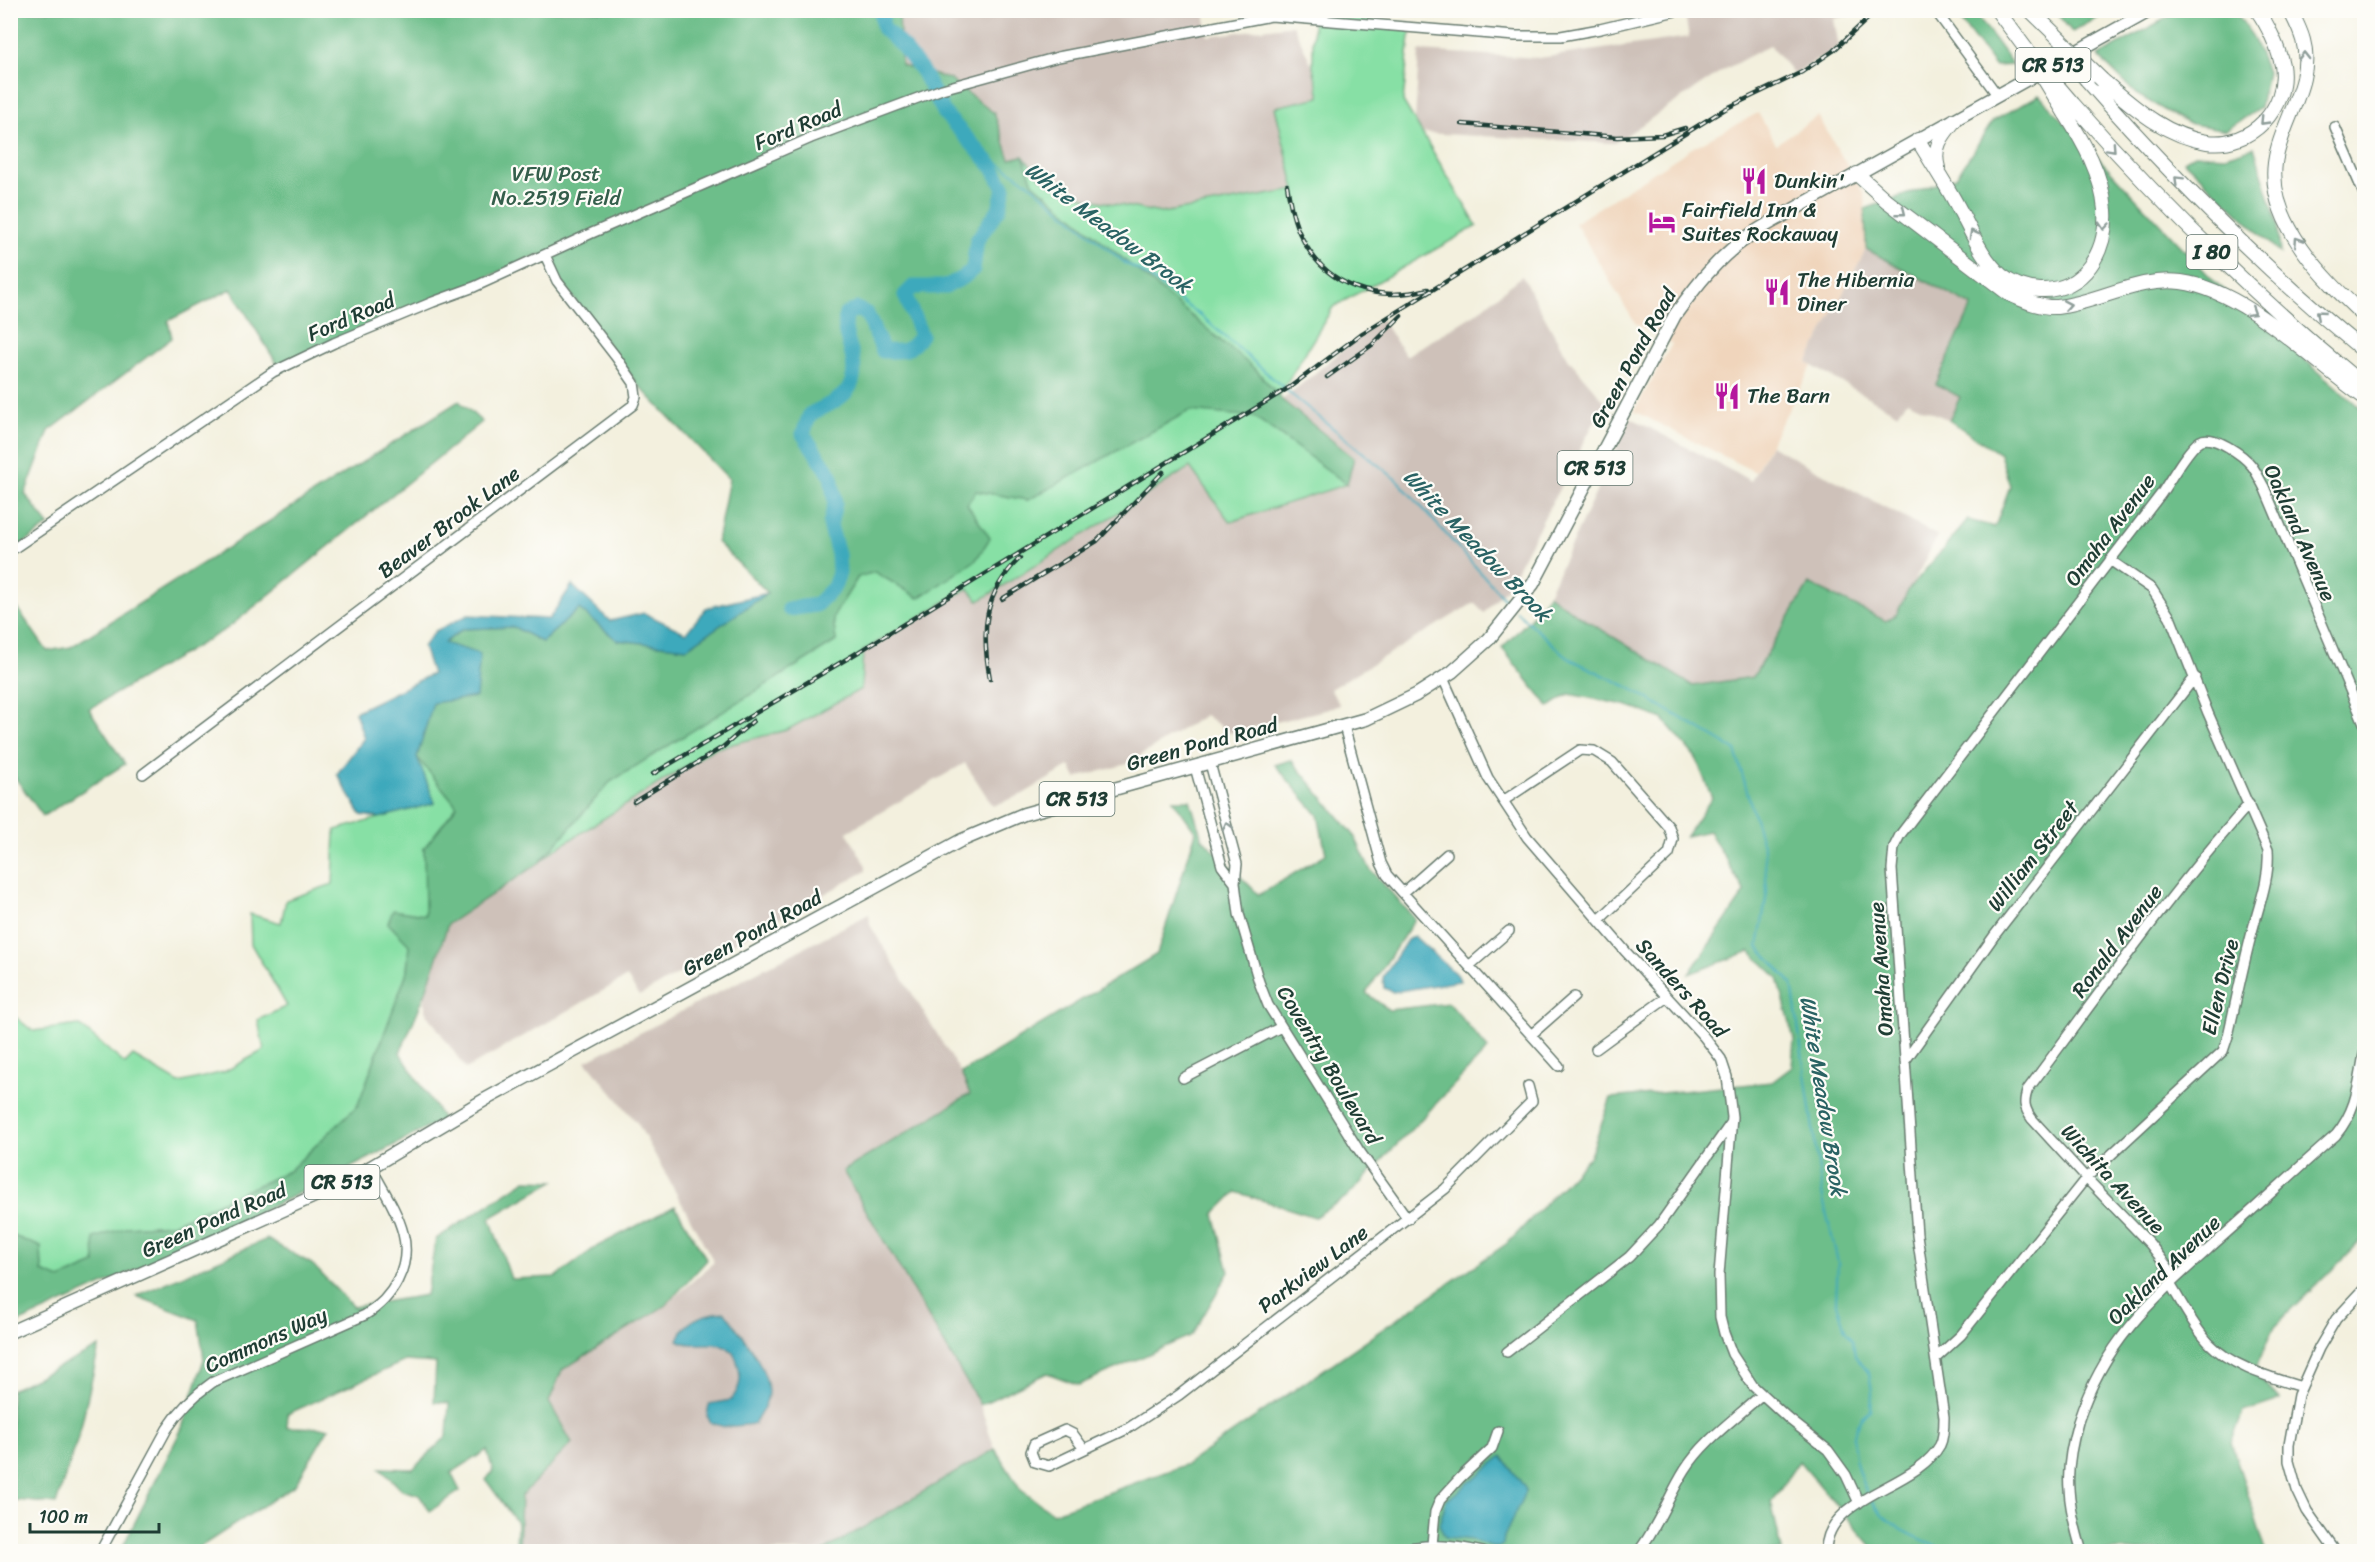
<svg xmlns="http://www.w3.org/2000/svg" width="2375" height="1562" font-family="Sriracha,sans-serif">
	<style>
		.built { fill: #f0d5bc }
		.industrial { fill: #cec1b9 }
		.green { fill: #87e0a5; stroke: #538e6c; stroke-width: 1.5 }
		.forest { fill: #6dbe8a; stroke: #467e5f; stroke-width: 1.5 }
		.water { fill: #3da9bc; stroke: #2e7378; stroke-width: 1.5 }
		.lines { fill: none; stroke-linecap: round; stroke-linejoin: round }
		.stream { stroke: #3da9bc; stroke-width: 2 }
		.river { stroke: #3da9bc; stroke-width: 15 }
		.minor-casing { stroke: #697c70; stroke-width: 12 }
		.major-casing { stroke: #697c70; stroke-width: 15 }
		.highway-casing { stroke: #697c70; stroke-width: 16 }
		.minor { stroke: #fff; stroke-width: 9 }
		.major { stroke: #fff; stroke-width: 12 }
		.highway { stroke: #fff; stroke-width: 14 }
		.rail-casing { stroke: #1f3d34; stroke-width: 4.5 }
		.rail { stroke: #fdfcf7; stroke-width: 2; stroke-dasharray: 7; stroke-linecap: butt }
		.highway-bridge-casing { stroke: #697c70; stroke-width: 16; stroke-linecap: butt }
		.highway-bridge { stroke: #fff; stroke-width: 14 }
		.oneway { stroke: #8f9e9a }
		.labels { text-anchor: middle; stroke-width: 4.5; stroke-linejoin: round; paint-order: stroke }
		.shield { fill: #fdfcf7; stroke: #62766e; stroke-width: 1.5 }
		.shield-label { font-size: 20px; font-weight: bold; fill: #1f3d34 }
		.street-label { font-size: 21px; fill: #1f3d34; stroke: #fdfcf7 }
		.park-label { font-size: 21px; fill: #345e4b; stroke: #fdfcf7 }
		.poi-label { font-size: 21px; fill: #1f3d34; stroke: #fdfcf7; text-anchor: start }
		.water-label { font-size: 22px; font-style: italic; fill: #2a6364; stroke: #fdfcf7 }
	</style>
	<rect width="100%" height="100%" fill="#fdfcf7"/>
	<filter id="ink" filterUnits="userSpaceOnUse"><feTurbulence type="fractalNoise" baseFrequency=".0167" numOctaves="2"/><feDisplacementMap in="SourceGraphic" scale="12" xChannelSelector="R" yChannelSelector="G"/><feConvolveMatrix kernelMatrix="1 2 1 2 8 2 1 2 1" color-interpolation-filters="sRGB"/></filter>
	<filter id="wash" filterUnits="userSpaceOnUse"><feTurbulence type="fractalNoise" baseFrequency=".008" numOctaves="4" result="noise"/><feDisplacementMap in="SourceGraphic" scale="24" xChannelSelector="R" yChannelSelector="G"/><feGaussianBlur stdDeviation="1.35" result="paint"/><feColorMatrix in="noise" values="0 0 0 0 0 0 0 0 0 0 0 0 0 0 0 0 0 1.4 0 .05"/><feComposite in="paint" operator="in"/></filter>
	<g filter="url(#wash)">
		<rect width="100%" height="100%" fill="#f3f0de"/>
		<path class="built" d="M 1758,113 L 1776,144 L 1818,116 L 1864,194 L 1866,249 L 1807,363 L 1812,366 L 1755,472 L 1634,411 L 1672,344 L 1635,323 L 1575,223 L 1692,148 Z"/>
		<path class="industrial" d="M 899,11 L 1204,11 L 1208,36 L 1293,25 L 1313,67 L 1320,98 L 1275,107 L 1296,190 L 1161,213 L 1089,199 L 1041,178 L 1023,156 L 1010,160 L 949,79 L 901,65 Z
			M 1684,11 L 1868,11 L 1834,19 L 1839,47 L 1794,74 L 1770,45 L 1720,72 L 1615,143 L 1422,133 L 1415,122 L 1419,51 L 1539,58 L 1689,37 Z
			M 1866,249 L 1973,306 L 1936,384 L 1960,397 L 1949,420 L 1907,401 L 1898,414 L 1807,363 Z
			M 1522,276 L 1566,356 L 1605,402 L 1508,586 L 1484,613 L 1474,603 L 1330,689 L 1340,705 L 1325,710 L 1230,733 L 1205,715 L 1127,764 L 1076,778 L 1070,766 L 1023,794 L 993,806 L 965,763 L 847,832 L 866,866 L 866,871 L 639,996 L 627,977 L 466,1069 L 425,1011 L 425,994 L 447,924 L 539,863 L 554,850 L 713,749 L 787,730 L 863,651 L 969,587 L 979,601 L 1191,467 L 1354,457 L 1282,400 L 1381,319 L 1406,356 L 1475,314 Z
			M 1631,418 L 1751,481 L 1770,445 L 1938,536 L 1896,615 L 1886,621 L 1809,584 L 1753,677 L 1693,686 L 1576,614 L 1548,594 Z
			M 869,914 L 870,925 L 961,1073 L 970,1093 L 843,1171 L 980,1405 L 995,1449 L 822,1551 L 519,1552 L 521,1496 L 572,1443 L 549,1402 L 562,1370 L 666,1305 L 714,1262 L 638,1124 L 586,1061 Z"/>
		<path class="green" d="M 1313,12 L 1411,27 L 1403,101 L 1477,226 L 1333,307 L 1279,396 L 1257,371 L 1033,183 L 1023,156 L 1041,178 L 1089,199 L 1161,213 L 1295,190 L 1275,107 L 1320,97 L 1313,67 Z
			M 1189,410 L 1255,417 L 1347,484 L 1230,522 L 1190,467 L 979,601 L 968,588 L 863,651 L 861,689 L 787,730 L 713,749 L 554,850 L 539,863 L 610,782 L 836,641 L 833,617 L 858,577 L 875,572 L 919,598 L 966,504 L 976,491 L 1028,500 Z
			M 417,757 L 457,806 L 424,848 L 426,915 L 409,945 L 407,972 L 358,1105 L 289,1171 L 172,1224 L 128,1227 L 95,1264 L 60,1279 L 42,1272 L 41,1247 L 11,1235 L 10,1013 L 33,1031 L 79,1025 L 125,1064 L 133,1056 L 179,1083 L 224,1072 L 264,1050 L 258,1020 L 287,1006 L 251,944 L 250,914 L 281,923 L 286,900 L 333,884 L 335,830 L 435,803 Z"/>
		<path class="forest" d="M 11,11 L 899,11 L 901,65 L 949,79 L 994,113 L 1010,159 L 1023,156 L 1033,183 L 1257,371 L 1282,400 L 1354,458 L 1347,484 L 1255,417 L 1189,411 L 1028,500 L 976,491 L 967,504 L 990,538 L 976,560 L 919,598 L 875,572 L 858,577 L 833,617 L 836,641 L 610,782 L 539,863 L 448,924 L 425,994 L 400,1053 L 443,1119 C 302,1196 156,1261 11,1326 L 11,1235 L 41,1247 L 42,1272 L 60,1279 L 95,1264 L 94,1238 L 128,1227 L 172,1224 L 289,1171 L 358,1105 L 407,972 L 409,945 L 388,923 L 393,910 L 425,915 L 424,848 L 457,806 L 417,757 L 433,703 L 443,644 L 463,629 L 514,627 L 542,642 L 579,609 L 617,640 L 687,648 L 768,593 L 717,542 L 729,479 L 638,385 L 541,254 L 279,367 L 231,289 L 168,321 L 172,338 L 49,431 L 25,494 L 49,525 L 20,546 L 11,533 Z
			M 1953,11 L 1974,11 L 2013,65 L 1995,66 Z
			M 2055,11 L 2110,11 L 2072,32 Z
			M 2179,11 L 2235,11 L 2253,37 L 2267,72 L 2260,108 L 2226,130 L 2187,123 L 2136,94 L 2098,56 Z
			M 2039,95 L 2214,281 L 2364,411 L 2364,1238 L 2274,1327 L 2254,1372 L 2280,1400 L 2243,1412 L 2231,1442 L 2266,1551 L 1876,1551 L 1799,1461 L 1771,1502 L 1782,1551 L 822,1552 L 995,1449 L 1021,1490 L 1053,1513 L 1187,1464 L 1509,1242 L 1590,1156 L 1611,1098 L 1772,1082 L 1792,1067 L 1794,1039 L 1778,978 L 1750,951 L 1689,974 L 1745,892 L 1709,831 L 1686,836 L 1712,798 L 1696,758 L 1663,719 L 1625,705 L 1569,694 L 1549,707 L 1502,648 L 1540,608 L 1548,594 L 1576,614 L 1693,686 L 1753,677 L 1809,584 L 1886,621 L 1896,615 L 1909,589 L 1968,520 L 1995,527 L 2010,486 L 2000,454 L 1949,420 L 1960,397 L 1936,384 L 1972,306 L 1866,249 L 1865,209 L 1956,177 L 1993,121 Z
			M 2254,147 L 2278,226 L 2280,253 L 2184,161 L 2195,154 L 2225,156 Z
			M 459,401 L 482,422 L 228,628 L 89,709 L 125,764 L 43,816 L 11,772 L 11,599 L 47,651 L 71,647 Z
			M 1291,760 L 1354,835 L 1370,869 L 1415,919 L 1366,993 L 1389,1010 L 1449,1003 L 1488,1049 L 1348,1196 L 1315,1217 L 1236,1192 L 1214,1214 L 1229,1272 L 1192,1335 L 1079,1385 L 1047,1373 L 980,1405 L 843,1171 L 970,1094 L 961,1073 L 1157,954 L 1196,832 L 1173,800 L 1190,800 L 1202,838 L 1259,895 L 1326,854 L 1318,815 L 1275,765 Z
			M 526,1180 L 554,1181 L 490,1218 L 511,1279 L 556,1277 L 596,1247 L 675,1206 L 707,1260 L 666,1305 L 562,1370 L 549,1402 L 572,1443 L 521,1496 L 519,1551 L 513,1551 L 516,1549 L 517,1523 L 486,1480 L 493,1471 L 487,1450 L 451,1473 L 460,1491 L 430,1511 L 419,1495 L 402,1490 L 380,1468 L 413,1469 L 447,1436 L 449,1403 L 434,1402 L 436,1363 L 405,1361 L 287,1414 L 287,1427 L 329,1428 L 295,1485 L 194,1551 L 120,1552 L 182,1428 L 204,1359 L 198,1320 L 136,1296 L 267,1239 L 312,1264 L 353,1307 L 426,1295 L 436,1239 Z
			M 99,1347 L 80,1431 L 56,1504 L 16,1500 L 11,1505 L 11,1390 Z"/>
		<path class="water" d="M 572,585 L 610,621 L 644,613 L 686,633 L 706,608 L 768,593 L 687,648 L 617,640 L 579,609 L 542,642 L 514,627 L 463,629 L 444,643 L 480,654 L 476,697 L 433,703 L 417,757 L 435,803 L 379,818 L 361,815 L 337,774 L 364,738 L 355,712 L 432,674 L 423,647 L 435,631 L 468,615 L 549,619 Z
			M 1414,936 L 1458,976 L 1460,981 L 1393,992 L 1384,988 L 1383,977 L 1407,940 Z
			M 725,1312 C 739,1332 774,1373 767,1399 C 765,1408 759,1416 754,1424 L 725,1427 L 711,1423 L 707,1416 L 709,1404 L 731,1400 C 740,1388 742,1380 738,1365 C 730,1329 698,1353 678,1340 C 685,1319 704,1313 725,1312 Z
			M 1502,1456 C 1510,1468 1519,1478 1526,1490 L 1504,1537 L 1503,1545 L 1497,1548 L 1472,1540 L 1445,1537 L 1439,1525 L 1446,1501 Z"/>
		<g class="lines">
			<path class="stream" d="M 971,145 L 1027,182 L 1125,263 C 1153,276 1173,298 1199,314 L 1292,395 L 1398,481 L 1510,605
				M 1516,611 L 1568,658 L 1630,688 L 1735,750 L 1764,849 L 1767,892 L 1758,947 L 1792,984 L 1823,1199 L 1838,1262 L 1836,1300 L 1845,1330 L 1853,1341 L 1855,1356 L 1869,1373 L 1872,1392 L 1871,1410 C 1842,1425 1856,1470 1867,1493
				M 1870,1498 C 1887,1529 1921,1539 1951,1552"/>
			<path class="river" d="M 789,609 L 816,605 L 834,587 L 839,573 L 838,554 L 830,525 L 835,503 L 831,475 L 803,434 L 810,414 C 841,399 862,391 851,351 C 846,333 844,334 846,314 L 857,309 L 867,314 L 883,351 C 901,352 911,352 921,335 L 905,295 L 913,287 L 945,287 L 964,277 L 973,269 L 977,240 L 999,209 L 1004,188 L 992,166 L 945,114 L 922,71 L 903,47 L 883,28 L 881,10"/>
		</g>
	</g>
	<g filter="url(#ink)">
		<g class="lines">
			<defs>
				<path id="minor" d="M 1935,10 L 1998,96
					M 2335,127 L 2364,194
					M 10,551 L 273,372 L 334,343 L 433,302 L 474,287 L 592,233 L 811,138 L 942,89 L 1058,57 L 1271,16 L 1515,36 L 1561,36 L 1600,29 L 1680,10
					M 1443,678 L 1488,778 L 1527,837 L 1626,952 L 1704,1037 L 1721,1059 L 1727,1077 L 1732,1117 L 1719,1275 L 1720,1317 L 1724,1333 L 1732,1354 L 1753,1386 L 1789,1419 L 1828,1450 L 1846,1475 L 1859,1503
					M 1344,726 L 1381,863 L 1387,875 L 1403,893 L 1447,854
					M 1210,763 L 1237,864 L 1235,883 L 1239,914 L 1259,982 L 1268,1005 L 1358,1149 L 1408,1219
					M 1195,767 L 1222,866 L 1235,883
					M 143,774 L 633,405 L 636,397 L 634,383 L 616,357 L 557,281 L 545,255
					M 1503,801 L 1580,750 L 1594,751 L 1612,762 L 1669,827 L 1673,839 L 1669,854 L 1599,920
					M 1403,893 L 1469,966 L 1509,931
					M 1469,966 L 1559,1066
					M 1531,1035 L 1574,997
					M 1596,1049 L 1667,997
					M 1905,1061 L 1994,936 L 2195,677
					M 1183,1078 L 1281,1027
					M 2176,1278 L 2150,1244 L 2086,1178 L 2032,1119 C 2024,1108 2023,1102 2028,1089 C 2100,993 2169,894 2249,804
					M 2170,1284 C 2182,1303 2193,1326 2209,1343 C 2232,1367 2270,1377 2301,1387
					M 1507,1352 L 1629,1257 L 1659,1225 L 1731,1123
					M 1936,1358 L 1961,1335 L 2086,1178 L 2223,1051 L 2228,1036 C 2236,1001 2243,966 2252,932 C 2259,905 2270,878 2268,850 L 2208,713 L 2170,617 L 2152,589 L 2110,560
					M 1084,1449 L 1073,1434 L 1065,1430 L 1034,1444 L 1031,1452 L 1035,1462 L 1049,1466 L 1127,1429 L 1179,1395 L 1445,1189 L 1532,1101 L 1528,1086
					M 1432,1545 L 1435,1512 L 1440,1500 L 1460,1478 L 1492,1448 L 1498,1431
					M 100,1552 L 167,1429 C 180,1409 194,1395 213,1382 L 365,1315 C 392,1299 412,1267 403,1233 C 397,1210 382,1188 371,1167
					M 1392,1552 C 1424,1543 1450,1544 1483,1552
					M 1638,1552 C 1658,1527 1668,1497 1685,1470 C 1704,1440 1735,1419 1761,1395
					M 1826,1552 C 1825,1495 1916,1489 1940,1445 C 1944,1437 1944,1426 1944,1417 L 1917,1235 L 1892,869 L 1894,847 L 1900,835 L 2161,494 C 2169,482 2189,447 2200,441 C 2213,433 2244,456 2252,466 C 2257,473 2260,480 2264,487 L 2364,723
					M 2082,1552 C 2076,1532 2070,1510 2069,1489 C 2067,1467 2072,1443 2078,1422 C 2104,1341 2153,1299 2214,1244 C 2255,1208 2295,1171 2336,1135 C 2357,1109 2358,1086 2364,1054
					M 2336,1552 L 2307,1511 L 2297,1490 L 2289,1461 L 2289,1445 L 2298,1395 L 2319,1348 L 2336,1319 L 2364,1289"/>
				<path id="major" d="M 10,1332 L 319,1194 L 371,1167 L 486,1099 L 960,841 L 1024,814 L 1366,719 L 1416,695 L 1452,672 L 1489,639 L 1533,584 L 1675,315 C 1696,286 1718,257 1749,236 C 1762,227 1776,220 1789,212 L 2151,10"/>
				<path id="highway" d="M 1997,10 L 2026,49
					M 2290,10 C 2295,20 2300,29 2303,40 C 2315,82 2280,123 2275,163 C 2267,223 2325,279 2364,316
					M 2087,80 C 2173,178 2264,269 2364,351
					M 2102,80 C 2134,107 2165,136 2207,142 C 2251,148 2289,108 2282,65 C 2278,47 2268,25 2257,10
					M 2073,104 C 2163,206 2259,300 2364,386
					M 1918,140 C 1931,162 1946,184 1958,207 C 1971,230 1981,258 2002,276 C 2013,285 2026,289 2040,290 C 2084,292 2108,250 2105,210 C 2102,174 2084,143 2065,113
					M 1938,168 C 1932,147 1942,136 1955,120
					M 1857,174 L 1887,201 L 2009,294 C 2023,300 2040,308 2057,307 C 2098,303 2139,276 2181,282 C 2247,291 2311,360 2364,397"/>
			</defs>
			<use href="#minor" class="minor-casing"/>
			<use href="#major" class="major-casing"/>
			<use href="#highway" class="highway-casing"/>
			<use href="#minor" class="minor"/>
			<use href="#major" class="major"/>
			<use href="#highway" class="highway"/>
			<defs>
				<path id="rail" d="M 1462,124 L 1617,137 L 1662,135 L 1685,128
					M 1287,185 C 1290,203 1293,222 1302,238 C 1326,287 1377,303 1428,289
					M 1327,377 L 1372,345 L 1401,316
					M 1002,599 L 1097,541 L 1163,472
					M 990,679 C 981,631 983,594 1020,558
					M 653,774 L 855,654 L 1290,387 L 1361,334 L 1725,109 L 1802,72 L 1833,51 L 1877,10
					M 634,802 L 723,747 L 753,721"/>
			</defs>
			<use href="#rail" class="rail-casing"/>
			<use href="#rail" class="rail"/>
			<defs>
				<path id="highway-bridge" d="M 2030,10 L 2102,80
					M 2026,49 L 2065,113
					M 2071,61 L 2087,80
					M 2055,83 L 2073,104"/>
			</defs>
			<use href="#highway-bridge" class="highway-bridge-casing"/>
			<use href="#highway-bridge" class="highway-bridge"/>
		</g>
		<defs><path id="oneway-chevron" d="M-2-3.5L2.5 0L-2 3.5" fill="none" stroke-width="1.6" stroke-linecap="round" stroke-linejoin="round" transform="scale(1.5)"/></defs>
		<g class="oneway">
			<use href="#oneway-chevron" transform="translate(2304 56) rotate(-90)"/>
			<use href="#oneway-chevron" transform="translate(2264 121) rotate(134)"/>
			<use href="#oneway-chevron" transform="translate(2112 148) rotate(47)"/>
			<use href="#oneway-chevron" transform="translate(2178 180) rotate(-135)"/>
			<use href="#oneway-chevron" transform="translate(1902 212) rotate(38)"/>
			<use href="#oneway-chevron" transform="translate(2104 226) rotate(95)"/>
			<use href="#oneway-chevron" transform="translate(1973 234) rotate(-118)"/>
			<use href="#oneway-chevron" transform="translate(2298 241) rotate(-123)"/>
			<use href="#oneway-chevron" transform="translate(2067 305) rotate(-10)"/>
			<use href="#oneway-chevron" transform="translate(2252 312) rotate(32)"/>
			<use href="#oneway-chevron" transform="translate(2320 314) rotate(-139)"/>
			<use href="#oneway-chevron" transform="translate(1227 826) rotate(-105)"/>
		</g>
	</g>
	<defs>
		<symbol id="restaurant-bare" viewBox="-9 -9 18 18"><path d="M-5-6h1v4h1v-4h1v4h1v-4h1v5L-1.5 .5V6h-2V.5L-5-1ZM5-6V6H3V1.5H1.5Q1.5-4 5-6Z" fill="#b5179e" stroke="#fdfcf7" stroke-width="2.5" paint-order="stroke"/></symbol>
		<symbol id="hotel-bare" viewBox="-9 -9 18 18"><path d="M-6-4.5h1.5V1H6V5H4.5V3h-9V5H-6ZM-4 0a1.8 1.8 0 1 1 3.6 0ZM.5 0V-2.5h3Q6-2.5 6 0Z" fill="#b5179e" stroke="#fdfcf7" stroke-width="2.5" paint-order="stroke"/></symbol>
	</defs>
	<g fill-rule="evenodd">
		<use href="#restaurant-bare" x="1735" y="162" width="38" height="38"/>
		<use href="#hotel-bare" x="1643" y="203" width="38" height="38"/>
		<use href="#restaurant-bare" x="1758" y="273" width="38" height="38"/>
		<use href="#restaurant-bare" x="1708" y="377" width="38" height="38"/>
	</g>
	<g class="labels">
		<g class="shield">
			<rect x="2015.5" y="48" width="75" height="34" rx="4.5"/>
			<rect x="2186.5" y="235" width="51" height="34" rx="4.5"/>
			<rect x="1557.5" y="451" width="75" height="34" rx="4.5"/>
			<rect x="1039.5" y="782" width="75" height="34" rx="4.5"/>
			<rect x="304.5" y="1165" width="75" height="34" rx="4.5"/>
		</g>
		<g class="shield-label">
			<text x="2053" y="72">CR 513</text>
			<text x="2212" y="259">I 80</text>
			<text x="1595" y="475">CR 513</text>
			<text x="1077" y="806">CR 513</text>
			<text x="342" y="1189">CR 513</text>
		</g>
		<g class="street-label">
			<text transform="translate(798 126) rotate(-23)" y="7">Ford Road</text>
			<text transform="translate(351 317) rotate(-23)" y="7">Ford Road</text>
			<text transform="translate(1633 358) rotate(-61)" y="7">Green Pond Road</text>
			<text transform="translate(449 522) rotate(-37)" y="7">Beaver Brook Lane</text>
			<text transform="translate(2110 530) rotate(-53)" y="7">Omaha Avenue</text>
			<text transform="translate(2300 533) rotate(66)" y="7">Oakland Avenue</text>
			<text transform="translate(1202 744) rotate(-15)" y="7">Green Pond Road</text>
			<text transform="translate(2033 856) rotate(-52)" y="7">William Street</text>
			<text transform="translate(752 933) rotate(-29)" y="7">Green Pond Road</text>
			<text transform="translate(2117 941) rotate(-53)" y="7">Ronald Avenue</text>
			<text transform="translate(1881 969) rotate(-94)" y="7">Omaha Avenue</text>
			<text transform="translate(2220 987) rotate(-76)" y="7">Ellen Drive</text>
			<text transform="translate(1682 988) rotate(48)" y="7">Sanders Road</text>
			<text transform="translate(1329 1065) rotate(59)" y="7">Coventry Boulevard</text>
			<text transform="translate(2113 1179) rotate(47)" y="7">Wichita Avenue</text>
			<text transform="translate(214 1220) rotate(-24)" y="7">Green Pond Road</text>
			<text transform="translate(1313 1269) rotate(-37)" y="7">Parkview Lane</text>
			<text transform="translate(2164 1270) rotate(-44)" y="7">Oakland Avenue</text>
			<text transform="translate(266 1340) rotate(-24)" y="7">Commons Way</text>
		</g>
		<g class="park-label">
			<text x="556" y="181">VFW Post<tspan x="556" dy="24">No.2519 Field</tspan></text>
		</g>
		<g class="poi-label">
			<text x="1774" y="188">Dunkin'</text>
			<text x="1682" y="217">Fairfield Inn &amp;<tspan x="1682" dy="24">Suites Rockaway</tspan></text>
			<text x="1797" y="287">The Hibernia<tspan x="1797" dy="24">Diner</tspan></text>
			<text x="1747" y="403">The Barn</text>
		</g>
		<g class="water-label">
			<text transform="translate(1109 227) rotate(37)" y="8">White Meadow Brook</text>
			<text transform="translate(1478 545) rotate(46)" y="8">White Meadow Brook</text>
			<text transform="translate(1824 1096) rotate(81)" y="8">White Meadow Brook</text>
		</g>
	</g>
	<rect width="2375" height="1562" fill="none" stroke="#fdfcf7" stroke-width="36"/>
	<path d="M30 1523v9h129v-9" fill="none" stroke="#1f3d34" stroke-width="3"/>
	<text x="39" y="1523" font-size="18" fill="#1f3d34" stroke="#fdfcf7" stroke-width="4.5" paint-order="stroke">100 m</text>
</svg>
